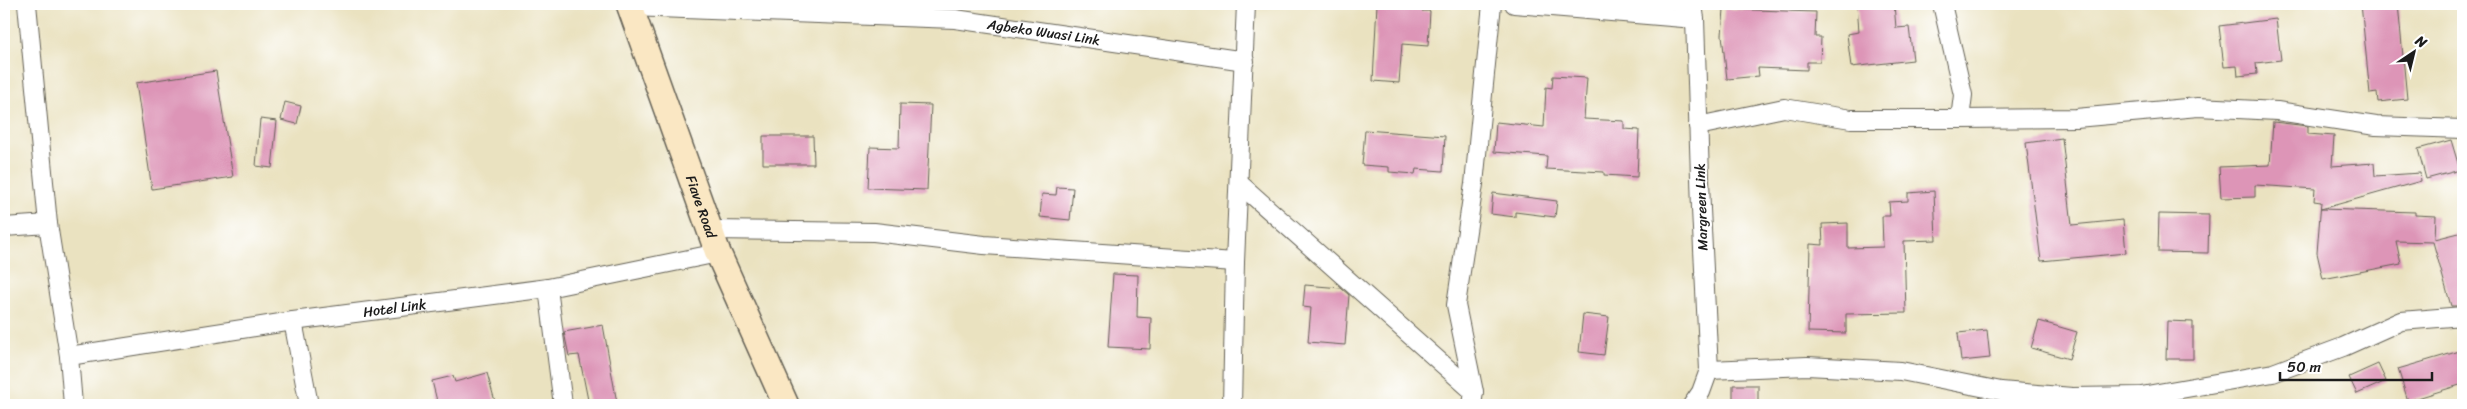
<svg xmlns="http://www.w3.org/2000/svg" width="2467" height="409" font-family="Sriracha,sans-serif">
	<style>
		.building { fill: #dd95b7 }
		.lines { fill: none; stroke-linecap: round; stroke-linejoin: round }
		.street-casing { stroke: #646155; stroke-width: 20 }
		.secondary-casing { stroke: #646155; stroke-width: 28 }
		.street { stroke: #fff; stroke-width: 18 }
		.secondary { stroke: #fae7c3; stroke-width: 25 }
		.labels { text-anchor: middle; stroke-width: 4; stroke-linejoin: round; paint-order: stroke }
		.street-label { font-size: 14px; fill: #1c1c1c; stroke: #fff }
	</style>
	<rect width="100%" height="100%" fill="#fff"/>
	<filter id="ink" filterUnits="userSpaceOnUse"><feTurbulence type="fractalNoise" baseFrequency=".02" numOctaves="2"/><feDisplacementMap in="SourceGraphic" scale="10" xChannelSelector="R" yChannelSelector="G"/><feConvolveMatrix kernelMatrix="1 2 1 2 8 2 1 2 1" color-interpolation-filters="sRGB"/></filter>
	<filter id="wash" filterUnits="userSpaceOnUse"><feTurbulence type="fractalNoise" baseFrequency=".0096" numOctaves="4" result="noise"/><feDisplacementMap in="SourceGraphic" scale="20" xChannelSelector="R" yChannelSelector="G"/><feGaussianBlur stdDeviation="1.12" result="paint"/><feColorMatrix in="noise" values="0 0 0 0 0 0 0 0 0 0 0 0 0 0 0 0 0 1.4 0 .05"/><feComposite in="paint" operator="in"/></filter>
	<g filter="url(#wash)">
		<rect width="100%" height="100%" fill="#eae2c0"/>
		<g id="blocks">
			<path class="building" d="M 1377,4 L 1423,4 L 1422,11 L 1430,11 L 1428,46 L 1402,44 L 1399,83 L 1373,81 Z
				M 1857,4 L 1894,4 L 1896,28 L 1909,27 L 1913,60 L 1851,67 L 1847,34 L 1859,32 Z
				M 2361,4 L 2398,4 L 2407,99 L 2378,102 L 2377,93 L 2370,94 Z
				M 1724,9 L 1816,12 L 1815,37 L 1821,37 L 1820,62 L 1807,62 L 1807,70 L 1758,68 L 1759,76 L 1727,79 L 1722,35 Z
				M 2276,19 L 2281,60 L 2256,63 L 2257,74 L 2238,76 L 2237,66 L 2224,67 L 2219,26 Z
				M 216,71 L 233,177 L 152,189 L 136,83 Z
				M 1553,76 L 1587,78 L 1584,119 L 1624,121 L 1624,129 L 1639,130 L 1637,177 L 1604,175 L 1604,172 L 1546,169 L 1547,156 L 1494,152 L 1496,122 L 1544,127 L 1546,87 L 1552,88 Z
				M 285,102 L 301,106 L 297,124 L 281,120 Z
				M 900,104 L 931,105 L 927,190 L 868,188 L 870,147 L 899,148 Z
				M 260,119 L 277,121 L 272,168 L 256,166 Z
				M 2273,122 L 2308,126 L 2308,134 L 2334,136 L 2332,166 L 2374,163 L 2375,176 L 2420,173 L 2421,181 L 2321,209 L 2415,212 L 2415,215 L 2436,216 L 2435,239 L 2463,232 L 2463,306 L 2451,306 L 2433,242 L 2396,241 L 2401,264 L 2323,279 L 2317,253 L 2321,202 L 2314,201 L 2315,189 L 2255,185 L 2255,197 L 2221,198 L 2219,167 L 2270,165 Z
				M 1365,130 L 1445,136 L 1443,171 L 1416,169 L 1415,174 L 1389,172 L 1389,167 L 1362,165 Z
				M 763,136 L 813,136 L 814,164 L 763,164 Z
				M 2062,138 L 2072,225 L 2123,220 L 2126,253 L 2041,261 L 2026,143 Z
				M 2451,140 L 2460,170 L 2426,179 L 2418,149 Z
				M 1057,187 L 1073,188 L 1070,220 L 1040,217 L 1042,194 L 1056,195 Z
				M 1934,191 L 1936,240 L 1904,241 L 1906,313 L 1846,314 L 1846,333 L 1808,332 L 1810,244 L 1823,245 L 1822,224 L 1848,223 L 1848,248 L 1883,247 L 1882,216 L 1890,216 L 1889,202 L 1908,201 L 1908,193 Z
				M 1493,193 L 1557,201 L 1555,217 L 1515,212 L 1515,217 L 1491,214 Z
				M 2159,214 L 2209,215 L 2208,253 L 2158,252 Z
				M 1113,274 L 1138,275 L 1137,317 L 1151,318 L 1150,349 L 1108,347 Z
				M 1305,285 L 1341,288 L 1349,295 L 1345,345 L 1308,342 L 1311,308 L 1303,307 Z
				M 1583,314 L 1609,317 L 1604,355 L 1579,352 Z
				M 2039,321 L 2077,332 L 2069,359 L 2031,348 Z
				M 2167,321 L 2193,322 L 2193,359 L 2166,359 Z
				M 603,325 L 617,403 L 589,405 L 579,355 L 569,356 L 564,332 Z
				M 1987,330 L 1990,358 L 1961,361 L 1958,333 Z
				M 2463,350 L 2463,384 L 2408,401 L 2398,369 Z
				M 2378,364 L 2386,381 L 2357,394 L 2349,377 Z
				M 487,373 L 496,405 L 438,405 L 432,381 L 453,376 L 455,382 Z
				M 1733,385 L 1758,385 L 1758,405 L 1733,405 Z"/>
		</g>
	</g>
	<g filter="url(#ink)">
		<use href="#blocks" fill-opacity="0" stroke="#646155" stroke-width="1"/>
		<g class="lines">
			<defs>
				<g id="street">
					<path d="M 27,4 L 48,224 L 69,356 L 73,405"/>
					<path d="M 1514,4 L 1695,19"/>
					<path d="M 1942,4 L 1963,95 L 1960,119"/>
					<path id="s1" d="M 631,7 L 955,19 L 1245,61"/>
					<path d="M 1698,126 L 1784,108 L 1851,119 L 1960,119 L 2076,118 L 2198,107 L 2277,111 L 2376,126 L 2463,129"/>
					<path d="M 1240,184 L 1474,392"/>
					<path d="M 4,227 L 48,224"/>
					<path d="M 712,230 L 874,232 L 984,245 L 1235,262"/>
					<path d="M 548,288 L 563,405"/>
					<path d="M 293,321 L 309,405"/>
					<path id="s2" d="M 69,356 L 293,321 L 548,288 L 718,253"/>
					<path d="M 1709,370 L 1807,366 L 1901,371 L 2001,391 L 2072,397 L 2141,396 L 2273,373 L 2343,347 L 2401,321 L 2463,316"/>
					<path d="M 1232,405 L 1235,262 L 1246,4"/>
					<path d="M 1472,405 L 1474,392 L 1456,305 L 1474,184 L 1492,4"/>
					<path d="M 1692,405 L 1701,392 L 1709,370 L 1701,209 L 1695,19 L 1693,4"/>
				</g>
				<g id="secondary">
					<path id="s3" d="M 629,4 L 718,253 L 786,405"/>
				</g>
			</defs>
			<use href="#street" class="street-casing"/>
			<use href="#secondary" class="secondary-casing"/>
			<use href="#street" class="street"/>
			<use href="#secondary" class="secondary"/>
		</g>
	</g>
	<g class="labels">
		<g class="street-label">
			<text dy="5" stroke="none"><textPath href="#s1" startOffset="414">Agbeko Wuasi Link</textPath></text>
			<text dy="5" stroke="none"><textPath href="#s3" startOffset="215">Fiave Road</textPath></text>
			<text transform="translate(1701 207) rotate(-92)" y="5">Margreen Link</text>
			<text dy="5" stroke="none"><textPath href="#s2" startOffset="329">Hotel Link</textPath></text>
		</g>
	</g>
	<rect width="2467" height="409" fill="none" stroke="#fff" stroke-width="20"/>
	<g transform="translate(2414 52) rotate(35)" stroke="#ffffff" stroke-width="4" paint-order="stroke">
	<path d="M0-4L9 19L0 12L-9 19Z" fill="#1c1c1c"/>
	<text y="-8" font-size="14" font-weight="bold" text-anchor="middle" fill="#1c1c1c">N</text>
	</g>
	<path d="M2280 372v8h152v-8" fill="none" stroke="#1c1c1c" stroke-width="2.5"/>
	<text x="2287" y="372" font-size="15" fill="#1c1c1c" stroke="#ffffff" stroke-width="4" paint-order="stroke">50 m</text>
</svg>
